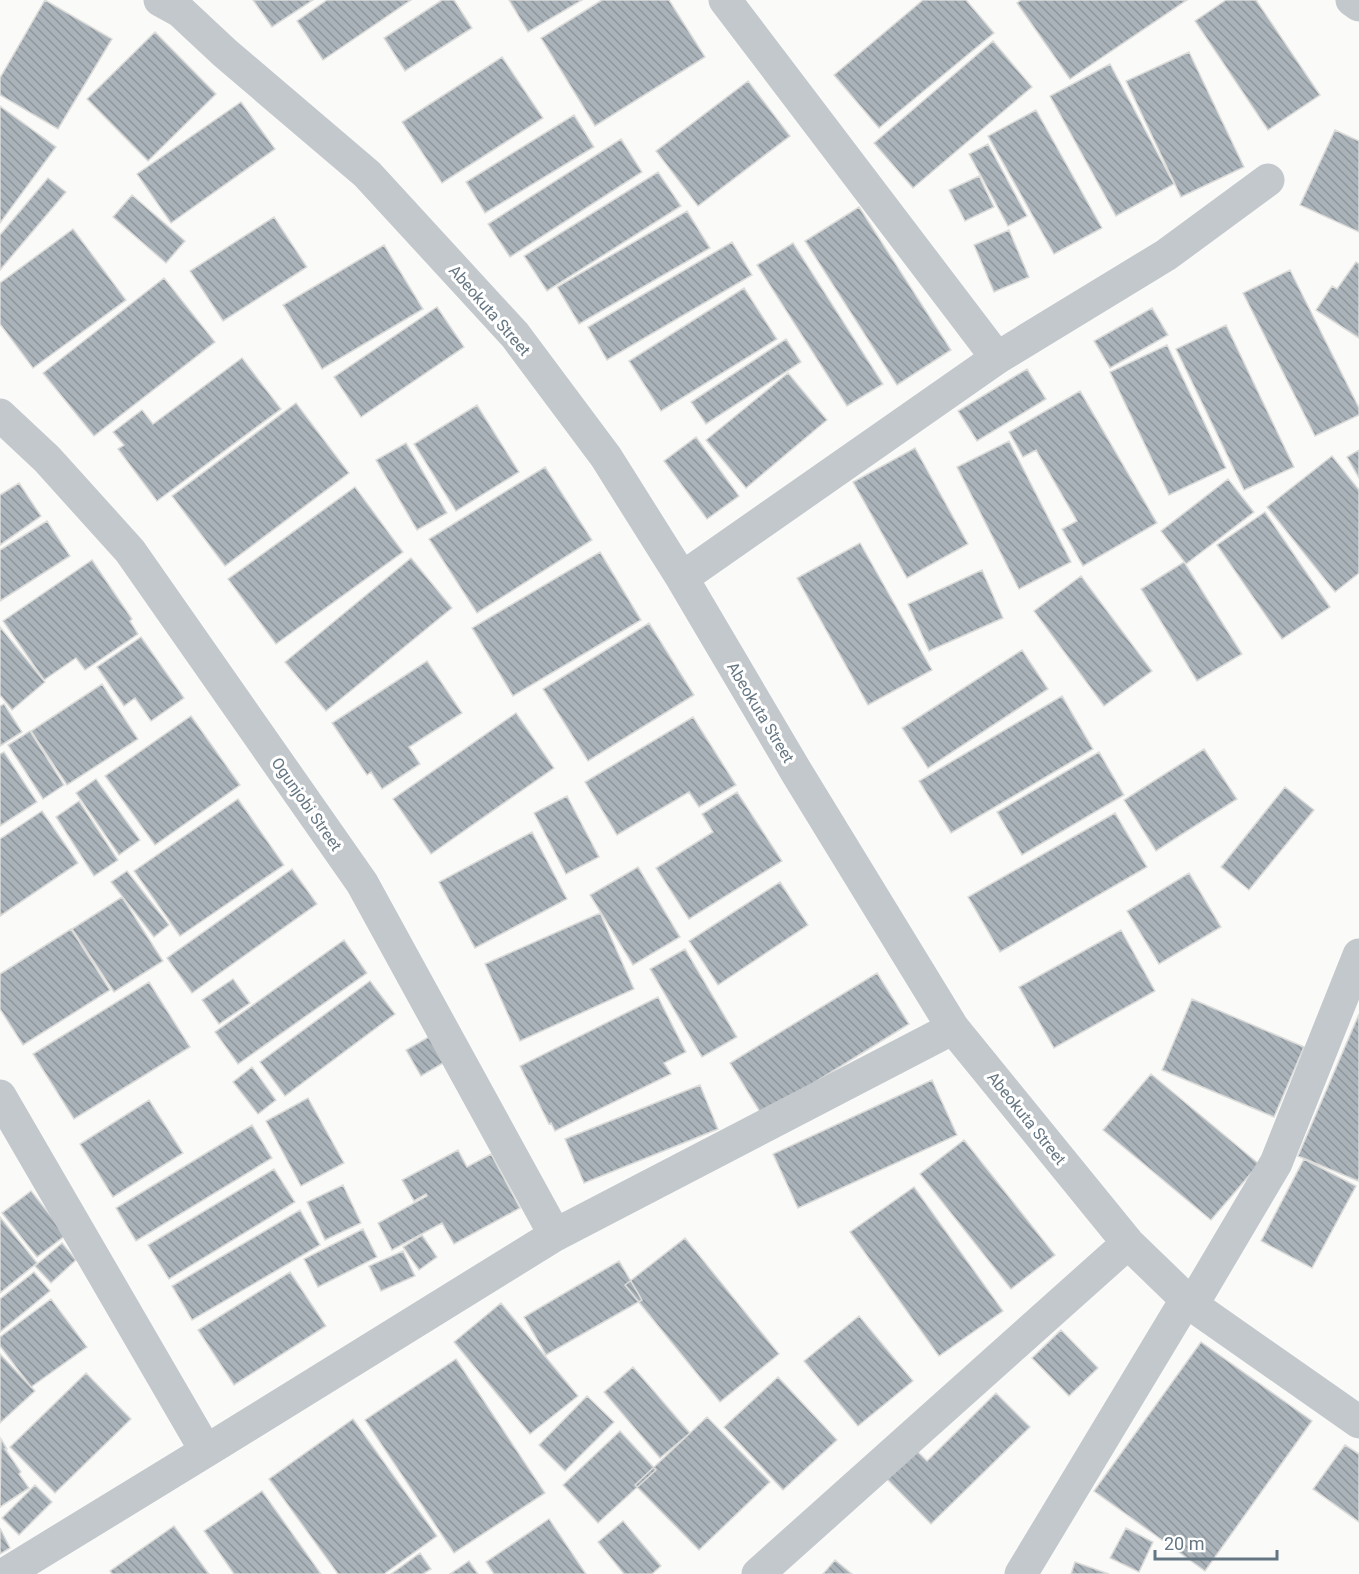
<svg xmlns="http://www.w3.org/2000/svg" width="1359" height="1574" font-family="Roboto,sans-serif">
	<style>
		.building { fill: url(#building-back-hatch); stroke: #dcdcda; stroke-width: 1.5 }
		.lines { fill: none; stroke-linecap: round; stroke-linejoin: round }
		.minor { stroke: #c3c8cc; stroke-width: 33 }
		.labels { text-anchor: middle; stroke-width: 6; stroke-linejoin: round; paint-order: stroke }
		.street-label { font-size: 16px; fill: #657683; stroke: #fff }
	</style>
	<defs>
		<pattern id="building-back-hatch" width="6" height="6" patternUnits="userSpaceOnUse" patternTransform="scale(1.5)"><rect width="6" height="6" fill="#aab3b9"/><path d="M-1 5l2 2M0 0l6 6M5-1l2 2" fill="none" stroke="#8e969c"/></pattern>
	</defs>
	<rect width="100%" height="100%" fill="#fafaf8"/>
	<path class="building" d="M 45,0 L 112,39 L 58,129 L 0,95 L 0,78 Z
		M 253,0 L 313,0 L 272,27 Z
		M 327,0 L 411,0 L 323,60 L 297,21 Z
		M 442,0 L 454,0 L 472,28 L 405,71 L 384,38 Z
		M 509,0 L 582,0 L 528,32 Z
		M 602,0 L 669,0 L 705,57 L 595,126 L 541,38 Z
		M 923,0 L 966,0 L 994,33 L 879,128 L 834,75 Z
		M 1021,0 L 1187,0 L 1070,79 L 1017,3 Z
		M 1226,0 L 1256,0 L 1320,95 L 1268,130 L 1195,21 Z
		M 155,32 L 216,94 L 148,161 L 87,99 Z
		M 993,41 L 1032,87 L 913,188 L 874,143 Z
		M 1189,52 L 1244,167 L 1181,197 L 1126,81 Z
		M 502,57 L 543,118 L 442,183 L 402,122 Z
		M 1110,64 L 1174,184 L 1116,216 L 1050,96 Z
		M 748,81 L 790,136 L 698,206 L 656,151 Z
		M 241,102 L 275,149 L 171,223 L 137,174 Z
		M 0,106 L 56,147 L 0,223 Z
		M 1036,110 L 1102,228 L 1054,254 L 988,136 Z
		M 574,115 L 594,147 L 485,213 L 466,182 Z
		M 1335,130 L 1359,141 L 1359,232 L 1300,205 Z
		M 621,139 L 642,172 L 510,257 L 488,224 Z
		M 988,144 L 1027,216 L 1008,226 L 969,154 Z
		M 658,172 L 681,206 L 547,291 L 524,256 Z
		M 979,176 L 994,207 L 965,221 L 949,190 Z
		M 48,178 L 66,192 L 0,270 L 0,235 Z
		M 132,195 L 185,241 L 166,263 L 113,217 Z
		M 859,207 L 951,350 L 897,385 L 805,241 Z
		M 687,211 L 710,248 L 579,324 L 557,287 Z
		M 274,217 L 307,267 L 223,321 L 190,271 Z
		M 73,229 L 126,300 L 33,368 L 0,324 L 0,283 Z
		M 1009,230 L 1029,277 L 994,292 L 974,245 Z
		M 732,242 L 752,275 L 607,360 L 588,327 Z
		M 793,243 L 883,384 L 847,406 L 757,265 Z
		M 384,245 L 423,309 L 322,369 L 283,305 Z
		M 1356,262 L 1359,264 L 1359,338 L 1316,310 L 1332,286 L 1337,289 Z
		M 1290,270 L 1359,408 L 1359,415 L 1315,436 L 1243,293 Z
		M 164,278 L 215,342 L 94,436 L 43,373 Z
		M 744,288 L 777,339 L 661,411 L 629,361 Z
		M 437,307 L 464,347 L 361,417 L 334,377 Z
		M 1152,308 L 1168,335 L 1110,368 L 1094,341 Z
		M 1226,325 L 1294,467 L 1244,490 L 1176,349 Z
		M 786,339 L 801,362 L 706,424 L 691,402 Z
		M 1167,345 L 1226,468 L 1169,495 L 1110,372 Z
		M 242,358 L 281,409 L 157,501 L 118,449 L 124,445 L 113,432 L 142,410 L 153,424 Z
		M 1027,369 L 1046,399 L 977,441 L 958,411 Z
		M 788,373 L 827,420 L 746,488 L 706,440 Z
		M 1080,391 L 1157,523 L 1083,566 L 1062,529 L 1077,521 L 1036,450 L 1023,457 L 1009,432 Z
		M 296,403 L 349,473 L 225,566 L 172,496 Z
		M 477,405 L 519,472 L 456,511 L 414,444 Z
		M 696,437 L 739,496 L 707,519 L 664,461 Z
		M 1009,441 L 1071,562 L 1019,589 L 957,467 Z
		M 406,443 L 447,513 L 417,530 L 376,460 Z
		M 915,448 L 968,544 L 907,578 L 853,482 Z
		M 1359,450 L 1359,478 L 1347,457 Z
		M 1332,456 L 1359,490 L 1359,573 L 1335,592 L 1267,507 Z
		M 545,467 L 592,540 L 477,613 L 429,539 Z
		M 1228,479 L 1254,512 L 1186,564 L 1161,531 Z
		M 19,483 L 41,516 L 0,545 L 0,495 Z
		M 355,487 L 403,552 L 276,644 L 228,579 Z
		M 1265,512 L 1330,607 L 1282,639 L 1217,545 Z
		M 47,521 L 70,556 L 0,601 L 0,550 Z
		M 860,543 L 932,670 L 868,705 L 797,578 Z
		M 600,552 L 641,620 L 513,696 L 472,628 Z
		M 411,558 L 452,608 L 326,711 L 285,662 Z
		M 92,560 L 132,619 L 130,621 L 138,634 L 85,670 L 76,658 L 44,680 L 3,621 Z
		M 1184,562 L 1242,654 L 1197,681 L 1141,589 Z
		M 982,570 L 1003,618 L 929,651 L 908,604 Z
		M 1081,576 L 1152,671 L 1104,706 L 1034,611 Z
		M 649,623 L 694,695 L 588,761 L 543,689 Z
		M 0,627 L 45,682 L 12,710 L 0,695 Z
		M 141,637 L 184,698 L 151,721 L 135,698 L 124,706 L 97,667 Z
		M 1022,650 L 1048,689 L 928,768 L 902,728 Z
		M 427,661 L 462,713 L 409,747 L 420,764 L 382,789 L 371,772 L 367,775 L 332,723 Z
		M 102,684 L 138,739 L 67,785 L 31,731 Z
		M 1062,696 L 1093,749 L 951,833 L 919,781 Z
		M 4,704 L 22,732 L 0,746 L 0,706 Z
		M 516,713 L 554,768 L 431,854 L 393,799 Z
		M 191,716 L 240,785 L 155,845 L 105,776 Z
		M 693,717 L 736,785 L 699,807 L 689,792 L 617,835 L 585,782 Z
		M 30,731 L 64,785 L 43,799 L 8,745 Z
		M 1204,749 L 1237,799 L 1156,851 L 1124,800 Z
		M 4,752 L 37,802 L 0,826 L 0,754 Z
		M 1099,752 L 1124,795 L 1022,855 L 997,812 Z
		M 96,779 L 140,840 L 119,855 L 76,793 Z
		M 1285,787 L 1314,810 L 1249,890 L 1221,867 Z
		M 737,792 L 782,861 L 689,919 L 656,868 L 713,832 L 702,814 Z
		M 567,796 L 599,857 L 566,874 L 534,813 Z
		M 238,799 L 284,865 L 180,936 L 134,871 Z
		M 79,801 L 118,860 L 94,876 L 56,817 Z
		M 42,811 L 78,863 L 0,916 L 0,839 Z
		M 1115,813 L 1147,867 L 1000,952 L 968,897 Z
		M 532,832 L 567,899 L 475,948 L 439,882 Z
		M 638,867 L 680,937 L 633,965 L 590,895 Z
		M 292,869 L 317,904 L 192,993 L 167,958 Z
		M 127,871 L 169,925 L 154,937 L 111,882 Z
		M 1189,873 L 1221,927 L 1159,964 L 1127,911 Z
		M 780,882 L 808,925 L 718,985 L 689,941 Z
		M 122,897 L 163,961 L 114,992 L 72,929 Z
		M 600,913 L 634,989 L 520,1041 L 485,964 Z
		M 71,929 L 110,990 L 23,1045 L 0,1009 L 0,974 Z
		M 1121,930 L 1155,991 L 1054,1048 L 1019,987 Z
		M 344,940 L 367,973 L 238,1064 L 215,1032 Z
		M 685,949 L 737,1037 L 702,1057 L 650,969 Z
		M 877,973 L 909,1024 L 762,1115 L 730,1063 Z
		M 233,979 L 250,1003 L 219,1024 L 202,1000 Z
		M 370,981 L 395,1014 L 285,1096 L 260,1062 Z
		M 149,982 L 190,1047 L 74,1119 L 33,1054 Z
		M 658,997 L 686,1052 L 664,1063 L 671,1074 L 555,1131 L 551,1123 L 549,1124 L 520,1066 Z
		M 1192,999 L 1304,1047 L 1274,1117 L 1162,1070 Z
		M 1359,1014 L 1359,1177 L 1358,1181 L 1298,1156 Z
		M 434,1034 L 450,1059 L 421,1076 L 406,1050 Z
		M 252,1067 L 276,1100 L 258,1114 L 233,1082 Z
		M 1151,1074 L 1259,1164 L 1211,1220 L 1103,1130 Z
		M 932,1080 L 957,1135 L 798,1208 L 773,1154 Z
		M 700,1085 L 718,1129 L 584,1183 L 565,1139 Z
		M 308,1098 L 344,1163 L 301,1186 L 266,1121 Z
		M 149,1100 L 183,1153 L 113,1197 L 80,1144 Z
		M 252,1125 L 272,1158 L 136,1241 L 116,1208 Z
		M 964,1140 L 1055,1255 L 1011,1289 L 920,1174 Z
		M 458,1150 L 467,1167 L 491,1154 L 520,1208 L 454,1244 L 442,1223 L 392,1250 L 378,1223 L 427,1196 L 426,1194 L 414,1201 L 402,1180 Z
		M 1304,1159 L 1356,1186 L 1312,1268 L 1261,1241 Z
		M 274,1169 L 295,1202 L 169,1279 L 148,1245 Z
		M 343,1185 L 361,1223 L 325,1240 L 307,1202 Z
		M 914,1187 L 1003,1311 L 939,1356 L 850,1232 Z
		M 31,1191 L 66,1235 L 37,1257 L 2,1213 Z
		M 300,1210 L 320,1245 L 192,1320 L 172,1286 Z
		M 0,1217 L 37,1263 L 0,1293 Z
		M 363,1229 L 377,1257 L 318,1287 L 304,1259 Z
		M 422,1235 L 437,1257 L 419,1270 L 403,1247 Z
		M 685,1238 L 779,1354 L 720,1402 L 625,1285 Z
		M 62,1243 L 76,1260 L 51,1283 L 35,1266 Z
		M 403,1251 L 415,1276 L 381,1291 L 369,1266 Z
		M 619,1261 L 642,1300 L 546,1355 L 524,1317 Z
		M 34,1272 L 50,1291 L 0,1332 L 0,1299 Z
		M 290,1272 L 326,1326 L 234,1385 L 198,1330 Z
		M 51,1299 L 87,1347 L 31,1387 L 0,1346 L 0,1337 Z
		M 501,1303 L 578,1396 L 530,1434 L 454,1342 Z
		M 859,1316 L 913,1381 L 858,1426 L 804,1361 Z
		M 1061,1330 L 1098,1368 L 1069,1396 L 1032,1358 Z
		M 1201,1342 L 1312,1421 L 1205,1571 L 1094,1491 Z
		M 0,1354 L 35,1391 L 0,1423 Z
		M 456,1359 L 545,1493 L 454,1553 L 365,1420 Z
		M 633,1367 L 690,1433 L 660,1458 L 604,1392 Z
		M 86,1373 L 131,1419 L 55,1493 L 10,1447 Z
		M 778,1377 L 837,1440 L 783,1490 L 724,1427 Z
		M 996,1393 L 1030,1427 L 931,1524 L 887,1479 L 916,1450 L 927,1461 Z
		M 587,1396 L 614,1422 L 565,1471 L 539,1445 Z
		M 707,1417 L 770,1482 L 699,1550 L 635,1485 Z
		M 353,1419 L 437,1536 L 384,1574 L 338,1574 L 269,1479 Z
		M 620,1431 L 656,1470 L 598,1523 L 563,1485 Z
		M 1,1439 L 7,1449 L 5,1449 L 21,1472 L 19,1474 L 29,1488 L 0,1507 Z
		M 1345,1445 L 1359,1454 L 1359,1522 L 1313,1489 Z
		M 35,1485 L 52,1502 L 19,1535 L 2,1518 Z
		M 262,1491 L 321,1574 L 234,1574 L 204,1531 Z
		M 549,1519 L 586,1574 L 494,1574 L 486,1562 Z
		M 623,1521 L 661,1566 L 652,1574 L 624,1574 L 598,1542 Z
		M 174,1526 L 209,1574 L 112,1574 L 110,1571 Z
		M 0,1528 L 10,1548 L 0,1554 Z
		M 1126,1528 L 1153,1542 L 1139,1572 L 1110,1558 Z
		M 420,1553 L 431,1569 L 423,1574 L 391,1574 Z
		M 835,1560 L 852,1574 L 823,1574 Z
		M 469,1561 L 478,1574 L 450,1574 Z
		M 1075,1562 L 1109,1574 L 1071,1574 Z"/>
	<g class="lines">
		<path class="minor" d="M 160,0 L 180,11 L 225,53 L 367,174 L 515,335 L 606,457 L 682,578 L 797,773 L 953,1028 L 1128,1243 L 1192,1305 L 1359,1422
			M 725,0 L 997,358
			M 1352,0 L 1359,5
			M 0,415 L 47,459 L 130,551 L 362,883 L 555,1235
			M 682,578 L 997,358 L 1166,255 L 1268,180
			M 0,1096 L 206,1451
			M 1192,1305 L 1276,1163 L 1359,955
			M 5,1574 L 206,1451 L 555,1235 L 953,1028
			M 758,1574 L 1128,1243
			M 1021,1574 L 1186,1300"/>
	</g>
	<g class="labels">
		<g class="street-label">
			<text transform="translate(490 310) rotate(49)" y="6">Abeokuta Street</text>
			<text transform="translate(761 712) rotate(59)" y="6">Abeokuta Street</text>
			<text transform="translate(307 804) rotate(55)" y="6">Ogunjobi Street</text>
			<text transform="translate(1027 1118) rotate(51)" y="6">Abeokuta Street</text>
		</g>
	</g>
	<path d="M1155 1550v9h122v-9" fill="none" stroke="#657683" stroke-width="3"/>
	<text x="1164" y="1550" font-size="18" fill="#657683" stroke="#ffffff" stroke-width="4.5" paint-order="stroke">20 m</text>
</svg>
